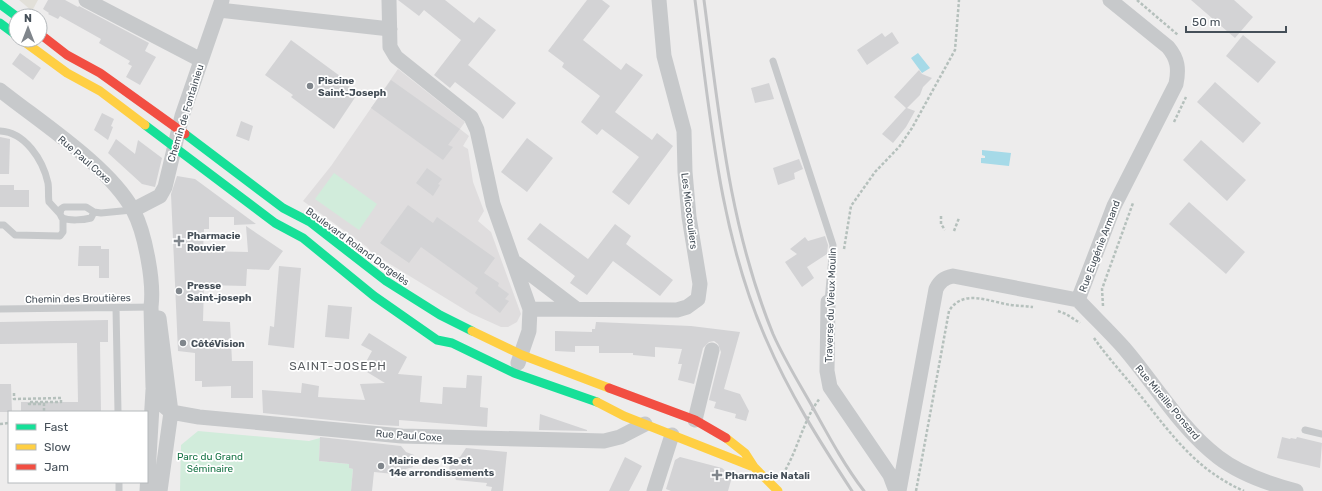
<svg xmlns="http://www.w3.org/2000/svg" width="1322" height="491" font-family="Rubik,sans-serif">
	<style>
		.commercial { fill: #e2e0d9 }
		.education { fill: #dfddde }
		.green { fill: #d1ecdb }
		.water { fill: #a6dae8 }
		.building { fill: #d3d3d5 }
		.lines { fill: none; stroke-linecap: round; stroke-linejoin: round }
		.path { stroke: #b5c0bc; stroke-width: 2.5; stroke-dasharray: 3 2; stroke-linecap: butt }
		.lane { stroke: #c7c9cb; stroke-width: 7 }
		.street { stroke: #c7c9cb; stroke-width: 15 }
		.fast { stroke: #16e098; stroke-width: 9 }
		.slow { stroke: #ffcf43; stroke-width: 9 }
		.jam { stroke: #f24e42; stroke-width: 9 }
		.rail { stroke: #c2c3c5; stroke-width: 3 }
		.poi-dot { fill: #80868c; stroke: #fff; stroke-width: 1.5 }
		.labels { text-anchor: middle; stroke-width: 3.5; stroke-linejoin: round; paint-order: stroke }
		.poi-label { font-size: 10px; font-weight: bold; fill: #454f58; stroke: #fff; text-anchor: start }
		.street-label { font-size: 10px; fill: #454f58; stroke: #fff }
		.park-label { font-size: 10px; fill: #197547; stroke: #fff }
		.quarter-label { font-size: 12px; letter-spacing: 1px; fill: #585c60; stroke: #fff }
	</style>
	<rect width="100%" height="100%" fill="#edecec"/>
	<path class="commercial" d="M 19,0 L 38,0 L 32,11 Z"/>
	<path class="education" d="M 398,69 L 465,122 L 460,129 L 469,136 L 463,146 L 468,149 L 473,182 L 484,211 L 478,221 L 491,232 L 521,314 L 517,322 L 508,327 L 501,327 L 470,313 L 372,253 L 367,247 L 303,201 L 331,166 Z"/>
	<path class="green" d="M 334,173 L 377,204 L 359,230 L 315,199 Z
		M 198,431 L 309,441 L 320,438 L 319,461 L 349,464 L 349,468 L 353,469 L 351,491 L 180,491 L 181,445 Z"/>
	<path class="water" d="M 918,53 L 930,68 L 922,73 L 911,58 Z
		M 982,150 L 1011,153 L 1009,166 L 981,163 L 981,158 L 985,158 L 985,156 L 982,155 Z"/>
	<path class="building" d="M 48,0 L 65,0 L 78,7 L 79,6 L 149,43 L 145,51 L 156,57 L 140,85 L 126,77 L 132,66 L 128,64 L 130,61 L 99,43 L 101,39 L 60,16 L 58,19 L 48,14 L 49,13 L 43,9 Z
		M 398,0 L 445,0 L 474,23 L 479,17 L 496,30 L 468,65 L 516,103 L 503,119 L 455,82 L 450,88 L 434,75 L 461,40 L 424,10 L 419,16 Z
		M 587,0 L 602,0 L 610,6 L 583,40 L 621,70 L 626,63 L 643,75 L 615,112 L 652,140 L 657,133 L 673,146 L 629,205 L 612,192 L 639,157 L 602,129 L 597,135 L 581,122 L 600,96 L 562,67 L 564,63 L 548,51 Z
		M 1191,0 L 1234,0 L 1253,17 L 1235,38 Z
		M 892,32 L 899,43 L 867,65 L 857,50 L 882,33 L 885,37 Z
		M 1243,35 L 1276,62 L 1258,83 L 1226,56 Z
		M 291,40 L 344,79 L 342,81 L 358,93 L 334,129 L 291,97 L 293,95 L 265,75 Z
		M 20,53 L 41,68 L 33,80 L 12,64 Z
		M 919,70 L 922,74 L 932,78 L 923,87 L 920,95 L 907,108 L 915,111 L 906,127 L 893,143 L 882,134 L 906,108 L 894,97 Z
		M 391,80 L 460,129 L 448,145 L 453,147 L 443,160 L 371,108 Z
		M 1215,82 L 1261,123 L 1243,143 L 1197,102 Z
		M 769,83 L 774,99 L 755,103 L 751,88 Z
		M 102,113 L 114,119 L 111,126 L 113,127 L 108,140 L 94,130 Z
		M 241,121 L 253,126 L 249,141 L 236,136 Z
		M 0,137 L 10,139 L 9,174 L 0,174 Z
		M 527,138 L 553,158 L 527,192 L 501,172 Z
		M 116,139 L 135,154 L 138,140 L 162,158 L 155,187 L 142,184 L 108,153 Z
		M 1201,140 L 1246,180 L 1227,201 L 1183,160 Z
		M 799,159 L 803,169 L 794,173 L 795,179 L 778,185 L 773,168 Z
		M 427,168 L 442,179 L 438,184 L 440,185 L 433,196 L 416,183 Z
		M 177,176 L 195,179 L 256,224 L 234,225 L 234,217 L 209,217 L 209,229 L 204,229 L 203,251 L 248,252 L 246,226 L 283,251 L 269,270 L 247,269 L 246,286 L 204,285 L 203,321 L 230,322 L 232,361 L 253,361 L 253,398 L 231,398 L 231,386 L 202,387 L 202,381 L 195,381 L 195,353 L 178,351 L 171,194 Z
		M 0,185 L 14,185 L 14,190 L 29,190 L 29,207 L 0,207 Z
		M 1189,202 L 1245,252 L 1226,274 L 1169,224 Z
		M 408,205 L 433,223 L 437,217 L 495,258 L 484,273 L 499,283 L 498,286 L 509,294 L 505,299 L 509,301 L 500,313 L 475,293 L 478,288 L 421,247 L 409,263 L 380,243 Z
		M 540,223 L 588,259 L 615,224 L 631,236 L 626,244 L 673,280 L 660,296 L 613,261 L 587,295 L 570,283 L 575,276 L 527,239 Z
		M 825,236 L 828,245 L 827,254 L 807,267 L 814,278 L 802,287 L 785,262 L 797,254 L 790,249 L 805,237 L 808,241 Z
		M 79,246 L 101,246 L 101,249 L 109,249 L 109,278 L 99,278 L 99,266 L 78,266 Z
		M 279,266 L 301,268 L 294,348 L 268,345 L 270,326 L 274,327 Z
		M 328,305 L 352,307 L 349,339 L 325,337 Z
		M 108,320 L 108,342 L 100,342 L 101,412 L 21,412 L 21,402 L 78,402 L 77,343 L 0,344 L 0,322 Z
		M 596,322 L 691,326 L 740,332 L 724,389 L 740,394 L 749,411 L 746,421 L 735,418 L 736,414 L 714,408 L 716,402 L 709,400 L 721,352 L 718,344 L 714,341 L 709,342 L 703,348 L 694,384 L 678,380 L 682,364 L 678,364 L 682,349 L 655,347 L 655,357 L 633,355 L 633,353 L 599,353 L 599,346 L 575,346 L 575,352 L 555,351 L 555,331 L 592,332 L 592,329 L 595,329 Z
		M 369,333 L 407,357 L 398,374 L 422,376 L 420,402 L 442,404 L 443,387 L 466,388 L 467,375 L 482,376 L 480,407 L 488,408 L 487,427 L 399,420 L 399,426 L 379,425 L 263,413 L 262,390 L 301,393 L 302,383 L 319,386 L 318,397 L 365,400 L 360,384 L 385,383 L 362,369 L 372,351 L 361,345 Z
		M 0,384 L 11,384 L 12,412 L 0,412 Z
		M 540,414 L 587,430 L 587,431 L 539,430 Z
		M 320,437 L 401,446 L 406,452 L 414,455 L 413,467 L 406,469 L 404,475 L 374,472 L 372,491 L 351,491 L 353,469 L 349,468 L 349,464 L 319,461 Z
		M 1282,437 L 1290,439 L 1291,438 L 1296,439 L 1297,437 L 1322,443 L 1320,468 L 1277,458 Z
		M 466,448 L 507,452 L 503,491 L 491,491 L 492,487 L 486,486 L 487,483 L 456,480 L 453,473 L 449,470 L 451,459 L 460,457 Z
		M 625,457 L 642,466 L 629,491 L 609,491 Z
		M 680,457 L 722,468 L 732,477 L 728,491 L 671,491 L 666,489 L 675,460 Z"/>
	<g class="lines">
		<path class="path" d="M 1137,0 L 1178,35
			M 1174,122 L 1186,97
			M 941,216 L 941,224 L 945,230
			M 954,231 L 959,218
			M 844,249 L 851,206 L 875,172 L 899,147 L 912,128 L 955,50 L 959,0
			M 1103,306 L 1102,289 L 1133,203
			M 1058,311 L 1066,314 L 1080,323
			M 1094,338 C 1108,358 1125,376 1140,395 C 1172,435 1196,470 1244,491
			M 14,393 L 14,399 L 61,398 L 61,402 L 29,402 L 29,404 L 44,404 L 44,412
			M 0,424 L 9,423
			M 783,474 C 798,450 803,420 820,398
			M 916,491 L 949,311 C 963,288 990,302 1011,305 C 1019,306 1026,306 1033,307"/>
		<path class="lane" d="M 773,61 L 833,245 L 828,302
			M 0,131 C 25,132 43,160 48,183 C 49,189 48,196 49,202 L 60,214
			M 94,212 L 91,218 C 83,220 70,221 62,218 L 60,214 L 61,209 L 64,207 L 86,207 L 94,212 L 101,213 L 132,210
			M 0,225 L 4,225 L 15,235 L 60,236 L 63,232 L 63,218
			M 116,308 L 118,412
			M 0,309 L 153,307
			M 1305,430 L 1322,434
			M 119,482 L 119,491"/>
		<path class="street" d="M 86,0 L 201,60
			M 389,0 L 390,47 L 396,57 L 471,117 L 477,130 L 493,204 L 530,309 L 529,331 L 518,363
			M 219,10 L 390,29
			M 0,90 C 40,122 109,166 133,210 C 141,225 145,242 148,259 C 151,275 153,291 151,307 L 153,387 L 158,398 L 164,406 L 171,412 L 199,417 L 402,436 L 604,441 L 620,437 L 645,424
			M 133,210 L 160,196 L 165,187 L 182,116 L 222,0
			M 516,263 L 575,308
			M 1078,300 C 1093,316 1110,332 1124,348 C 1155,384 1180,428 1218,457 C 1240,474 1269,484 1296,491
			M 828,302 L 827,371 L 830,387 L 890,475 L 896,491
			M 530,309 L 677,310 L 687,307 L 698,299 L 700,284 L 689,217 L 685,172 L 684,131 L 664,56 L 659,0
			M 159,318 L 171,412 L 160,491
			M 695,420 L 712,350
			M 147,491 L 153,390
			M 654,491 L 672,435
			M 899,491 L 936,289 C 940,281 944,278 953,276 L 1078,300 L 1114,206 L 1176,84 C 1179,69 1178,59 1168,47 L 1110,0"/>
		<path class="fast" d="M 0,4 L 16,16
			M 0,23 L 16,35
			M 145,125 L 275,223 L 303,238 L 374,296 L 437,340 L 452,343 L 514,373 L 597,402
			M 185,134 L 283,208 L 310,222 L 386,281 L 440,315 L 472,331"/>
		<path class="slow" d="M 22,40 L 67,73 L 100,91 L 145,125
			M 472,331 L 522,355 L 609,388
			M 597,402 L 624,416 L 751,466
			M 726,438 L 745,453 L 754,467 L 778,491"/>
		<path class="jam" d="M 40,34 L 67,55 L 100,73 L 185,134
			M 609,388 L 695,420 L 726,438"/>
		<path class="rail" d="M 695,0 C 710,114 719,232 766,339 C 789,393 820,442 852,491
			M 704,0 C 719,114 729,226 773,334 C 784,359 799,383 812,406 C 828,435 844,465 864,491"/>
	</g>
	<g class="poi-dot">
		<circle cx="310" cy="86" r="4"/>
		<path d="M177 235h4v4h4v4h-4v4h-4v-4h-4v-4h4z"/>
		<circle cx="179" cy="291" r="4"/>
		<circle cx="183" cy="343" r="4"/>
		<circle cx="381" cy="466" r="4"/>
		<path d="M715 469h4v4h4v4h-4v4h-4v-4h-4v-4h4z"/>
	</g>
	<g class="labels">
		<g class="poi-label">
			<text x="318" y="84">Piscine<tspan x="318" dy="12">Saint-Joseph</tspan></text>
			<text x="187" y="239">Pharmacie<tspan x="187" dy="12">Rouvier</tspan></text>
			<text x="187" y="289">Presse<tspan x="187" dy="12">Saint-joseph</tspan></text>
			<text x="191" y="347">CôtéVision</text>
			<text x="389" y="464">Mairie des 13e et<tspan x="389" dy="12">14e arrondissements</tspan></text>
			<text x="725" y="479">Pharmacie Natali</text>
		</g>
		<g class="street-label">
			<text transform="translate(185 113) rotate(-73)" y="4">Chemin de Fontainieu</text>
			<text transform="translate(85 159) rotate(41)" y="4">Rue Paul Coxe</text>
			<text transform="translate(690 211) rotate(83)" y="4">Les Micocouliers</text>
			<text transform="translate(358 246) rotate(36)" y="4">Boulevard Roland Dorgelès</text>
			<text transform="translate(1099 246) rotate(-69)" y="4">Rue Eugénie Armand</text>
			<text transform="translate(78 298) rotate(-1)" y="4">Chemin des Broutières</text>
			<text transform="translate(830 305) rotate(-88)" y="4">Traverse du Vieux Moulin</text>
			<text transform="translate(1168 402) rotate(50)" y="4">Rue Mireille Ponsard</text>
			<text transform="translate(409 435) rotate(4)" y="4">Rue Paul Coxe</text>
		</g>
		<g class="park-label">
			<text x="210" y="460">Parc du Grand<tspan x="210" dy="12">Séminaire</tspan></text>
		</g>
		<g class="quarter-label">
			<text x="338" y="370">SAINT-JOSEPH</text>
		</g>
	</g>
	<rect x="8" y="411" width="140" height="72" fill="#ffffff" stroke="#b5b9bc"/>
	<rect x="16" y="424" width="20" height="6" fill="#16e098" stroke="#b5b9bc"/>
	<text x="44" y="431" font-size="12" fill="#454f58">Fast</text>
	<rect x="16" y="444" width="20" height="6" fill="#ffcf43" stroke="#b5b9bc"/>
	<text x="44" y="451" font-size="12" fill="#454f58">Slow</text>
	<rect x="16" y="464" width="20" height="6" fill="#f24e42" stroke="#b5b9bc"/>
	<text x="44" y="471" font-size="12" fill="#454f58">Jam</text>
	<g transform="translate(28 28)"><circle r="19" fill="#ffffff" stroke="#b5b9bc"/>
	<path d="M0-3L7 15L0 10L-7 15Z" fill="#80868c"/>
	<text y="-6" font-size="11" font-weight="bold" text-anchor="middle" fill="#454f58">N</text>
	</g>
	<path d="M1186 26v6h100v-6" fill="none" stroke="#454f58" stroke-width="2"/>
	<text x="1192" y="26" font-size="12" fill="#454f58" stroke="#ffffff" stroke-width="3" paint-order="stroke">50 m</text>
</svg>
